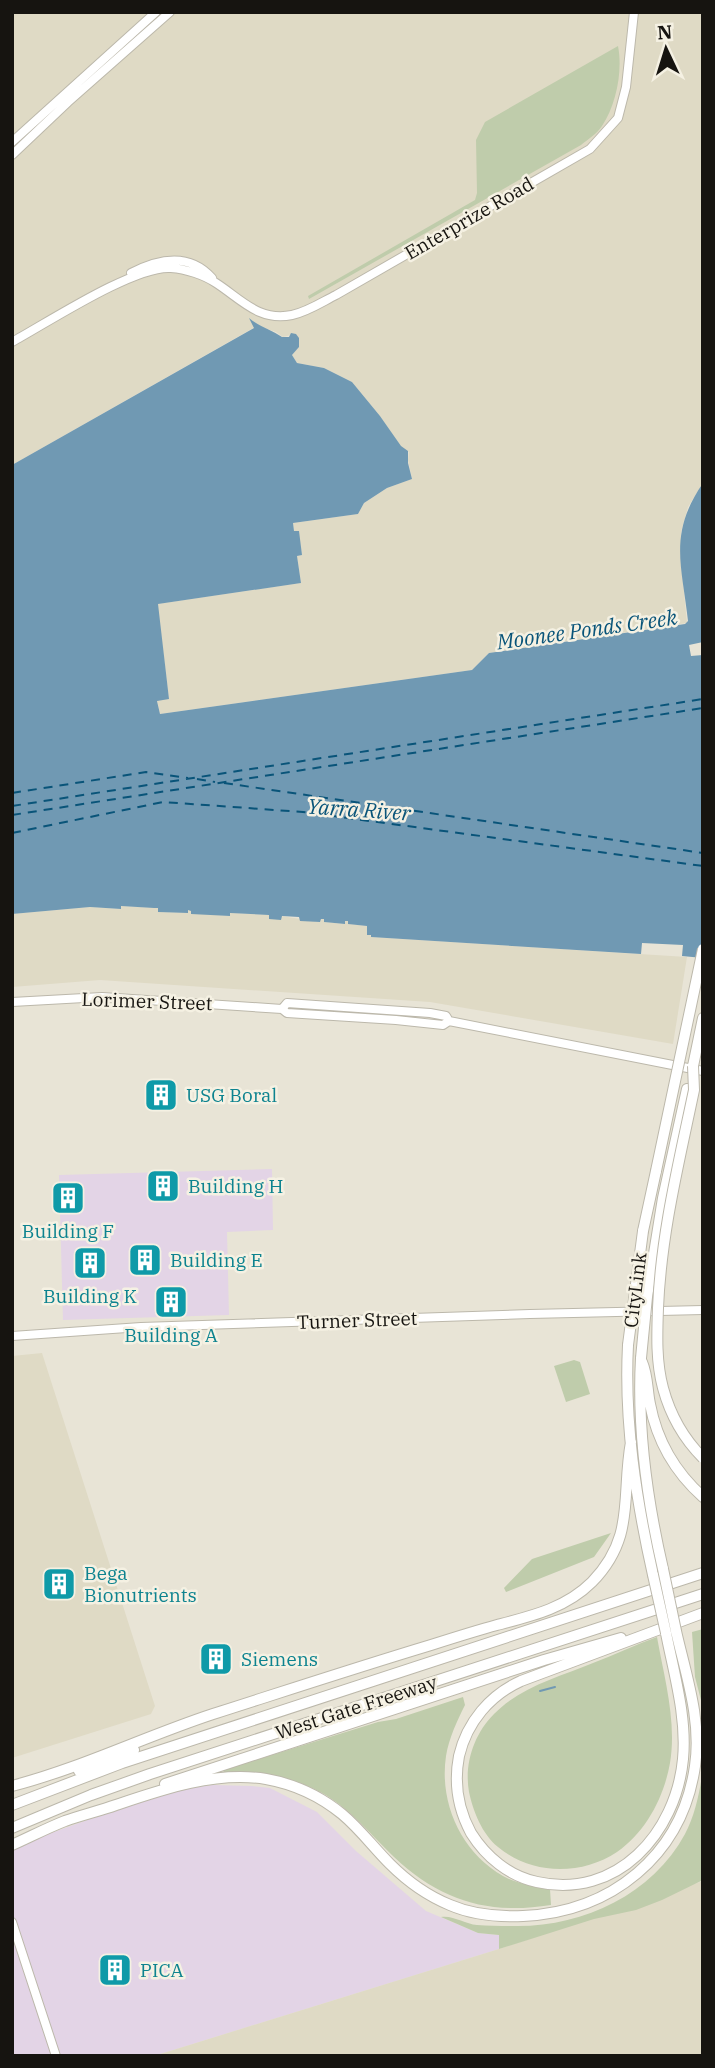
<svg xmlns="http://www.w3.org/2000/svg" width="715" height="2068" font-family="'IBM Plex Serif',serif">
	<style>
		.commercial { fill: #e3d4e6 }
		.built { fill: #dfdac5 }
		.green { fill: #bfccab }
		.water { fill: #7099b3 }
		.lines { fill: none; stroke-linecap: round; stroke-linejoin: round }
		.stream { stroke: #7099b3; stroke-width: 2 }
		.ferry { stroke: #095479; stroke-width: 2; stroke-dasharray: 9 7; stroke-linecap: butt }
		.secondary-casing { stroke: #bcb8ab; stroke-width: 10 }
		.highway-casing { stroke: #bcb8ab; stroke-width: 12 }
		.secondary { stroke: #fff; stroke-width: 8 }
		.highway { stroke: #fff; stroke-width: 10 }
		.highway-bridge-casing { stroke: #bcb8ab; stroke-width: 12; stroke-linecap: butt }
		.highway-bridge { stroke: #fff; stroke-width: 10 }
		.labels { text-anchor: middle; stroke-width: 5; stroke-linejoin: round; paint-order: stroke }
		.street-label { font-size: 19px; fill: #161410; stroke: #f5f1e3 }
		.culture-label { font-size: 19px; fill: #0d838f; stroke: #f5f1e3; text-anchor: start }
		.water-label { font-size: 21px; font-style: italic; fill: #095479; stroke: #f5f1e3 }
	</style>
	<rect width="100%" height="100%" fill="#e8e4d6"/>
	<path class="commercial" d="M 272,1169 L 273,1230 L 227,1232 L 229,1315 L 63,1320 L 59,1175 Z
		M 213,1785 L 252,1786 L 270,1788 L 317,1812 L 356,1851 L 426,1911 L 478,1933 L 499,1935 L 499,1949 L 154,2056 L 12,2056 L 12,1851 L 40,1837 L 157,1795 L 189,1788 Z"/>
	<path class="built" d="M 12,12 L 703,12 L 703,483 L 688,507 L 681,532 L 681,561 L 687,623 L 489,653 L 472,670 L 160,714 L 157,700 L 169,698 L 157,604 L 301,583 L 297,556 L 302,555 L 298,531 L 294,532 L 293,523 L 358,514 L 364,503 L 387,488 L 412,479 L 408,460 L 409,452 L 401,447 L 380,416 L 352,382 L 324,368 L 297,363 L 292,355 L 299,347 L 291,335 L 283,337 L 276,332 L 258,326 L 251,320 L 255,327 L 12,465 Z
		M 121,906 L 158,908 L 159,912 L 187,913 L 188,910 L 191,910 L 191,913 L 230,916 L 230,913 L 269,915 L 281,919 L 281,916 L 320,922 L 321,919 L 324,919 L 324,922 L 344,924 L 345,921 L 348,921 L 349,924 L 368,926 L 371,937 L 687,957 L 673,1044 L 430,1002 L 100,980 L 12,987 L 12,914 L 90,907 L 120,909 Z
		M 42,1353 L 155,1706 L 151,1714 L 12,1758 L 12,1356 Z
		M 703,1881 L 703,2056 L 154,2056 L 499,1949 Z"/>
	<path class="green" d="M 618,46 C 623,71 616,105 602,126 C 597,134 588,139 581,145 L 309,299 L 308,296 L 475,200 L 477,193 L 476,140 L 485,122 Z
		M 574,1360 L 580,1362 L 590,1394 L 566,1402 L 554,1366 Z
		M 611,1533 L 594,1557 L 506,1592 L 504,1588 L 532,1559 Z
		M 703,1629 L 703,1708 L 695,1677 L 692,1632 Z
		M 657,1637 C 664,1677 677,1721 670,1763 C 664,1797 646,1832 617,1852 C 581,1876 531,1875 498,1847 C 482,1834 473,1811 469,1792 C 464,1764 474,1734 494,1714 C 520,1687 559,1677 593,1663 C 614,1655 635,1645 657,1637 Z
		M 463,1697 L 465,1705 C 457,1721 449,1738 446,1756 C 439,1803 461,1852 503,1876 C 517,1884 534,1886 550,1889 L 551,1905 C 488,1915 441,1901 394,1857 C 371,1835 351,1809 322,1793 C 292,1776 258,1772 224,1773 L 223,1770 L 378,1722 L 396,1719 Z
		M 703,1767 L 703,1880 L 662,1900 L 636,1910 L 594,1919 L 499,1949 L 499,1935 L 478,1933 L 441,1917 C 453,1915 465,1924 477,1925 C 489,1926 502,1926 515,1926 C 582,1927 652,1895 685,1834 C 695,1816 701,1787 703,1767 Z"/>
	<path class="water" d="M 249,318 C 260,327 272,330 282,337 L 289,337 L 291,333 L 296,334 L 299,338 L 299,347 L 292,355 L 297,363 L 324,368 L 352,382 L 380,416 L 401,446 L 408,451 L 408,463 L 412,479 L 387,488 L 364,503 L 358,514 L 293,523 L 294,531 L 299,531 L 302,555 L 297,556 L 301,583 L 158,604 L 169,699 L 157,701 L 160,714 L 472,670 L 489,653 L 685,624 L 688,621 C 682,565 668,534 703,483 L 703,642 L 689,645 L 691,656 L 703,655 L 703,958 L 682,956 L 683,945 L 642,943 L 641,954 L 371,937 L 371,935 L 367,935 L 367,926 L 348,924 L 348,921 L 345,921 L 345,924 L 324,922 L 324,919 L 321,919 L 320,922 L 300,921 L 299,917 L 282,916 L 281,920 L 269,919 L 269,915 L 230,913 L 230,916 L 191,914 L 191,911 L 188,910 L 188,913 L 158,912 L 158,908 L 154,908 L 121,906 L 121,909 L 90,907 L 12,914 L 12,465 L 254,328 Z"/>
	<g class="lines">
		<path class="stream" d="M 540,1691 L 555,1687"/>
		<path class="ferry" d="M 197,779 L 215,782
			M 224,783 L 703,853
			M 12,793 L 146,772 L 188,778
			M 12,806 L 703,699
			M 12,815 L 703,708
			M 12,833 L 163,802 L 303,812 L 703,866"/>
		<defs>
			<path id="secondary" d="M 12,142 L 156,12
				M 12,155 L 68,102 L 170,12
				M 131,273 C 158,259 189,252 212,278
				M 12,342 C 47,323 135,265 171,268 C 186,269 204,275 216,283 C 241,299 259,322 292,315 C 307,312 322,302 336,295 L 590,149 L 618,118 L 626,87 L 634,12
				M 12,1002 L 102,997 L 282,1009 L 287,1013 L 396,1020 L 443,1025 L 449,1021
				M 282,1009 L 287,1003 L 430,1013 L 446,1016 L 449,1021 L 703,1071
				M 12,1336 L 141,1327 L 530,1314 L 703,1310
				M 12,1922 L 56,2056"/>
			<path id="highway" d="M 693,1066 L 703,1018
				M 643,1231 L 656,1171
				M 647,1297 L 663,1198 L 687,1089
				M 628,1345 C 624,1422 636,1499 653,1575
				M 641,1358 C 637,1430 647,1500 663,1569
				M 642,1362 C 648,1376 647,1390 650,1404 C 657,1441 675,1472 703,1497
				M 666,1633 C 674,1674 687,1717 683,1759 C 676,1833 617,1900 537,1882 C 509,1876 486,1857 471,1833 C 458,1809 454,1782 459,1756 C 467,1722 490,1695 521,1681 L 703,1613
				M 79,1771 L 134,1750
				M 165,1784 L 544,1660 L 621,1638
				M 12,1786 C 81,1768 146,1736 213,1714 C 285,1691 358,1667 431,1645 C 453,1638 475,1631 497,1625 C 532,1616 566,1608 592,1582 C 636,1537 621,1496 631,1442
				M 12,1805 L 122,1763 L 703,1573
				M 12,1828 L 91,1795 L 150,1774 L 703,1594
				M 12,1845 C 30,1837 47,1828 65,1821 C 82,1815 99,1811 116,1805 C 163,1789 215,1771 266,1779 C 294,1784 320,1796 342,1814 C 360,1829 373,1847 390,1864 C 407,1881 428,1896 450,1905 C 473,1915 498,1917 523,1916 C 611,1912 682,1856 695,1766 C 702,1721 686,1675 676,1631"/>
		</defs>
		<use href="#secondary" class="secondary-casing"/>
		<use href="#highway" class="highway-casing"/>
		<use href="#secondary" class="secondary"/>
		<use href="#highway" class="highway"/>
		<defs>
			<path id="highway-bridge" d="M 693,1066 L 694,1090 C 679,1162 661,1234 658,1308 C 657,1335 656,1362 663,1388 C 670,1414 684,1439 703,1458
				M 656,1171 L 703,949
				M 628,1345 L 643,1231
				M 641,1358 L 647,1297
				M 663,1569 L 676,1631
				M 653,1575 L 666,1633"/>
		</defs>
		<use href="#highway-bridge" class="highway-bridge-casing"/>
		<use href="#highway-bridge" class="highway-bridge"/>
	</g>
	<defs>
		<symbol id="building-square" viewBox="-11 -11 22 22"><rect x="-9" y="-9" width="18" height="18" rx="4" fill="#0f9aa8" stroke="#f5f1e3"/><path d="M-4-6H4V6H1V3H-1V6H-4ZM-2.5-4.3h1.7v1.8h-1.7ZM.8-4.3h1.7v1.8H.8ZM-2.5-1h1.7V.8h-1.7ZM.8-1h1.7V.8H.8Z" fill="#fff"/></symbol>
	</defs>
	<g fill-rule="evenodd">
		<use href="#building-square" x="142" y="1076" width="38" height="38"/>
		<use href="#building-square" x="144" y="1167" width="38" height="38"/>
		<use href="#building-square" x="49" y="1179" width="38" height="38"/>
		<use href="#building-square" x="126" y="1241" width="38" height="38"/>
		<use href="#building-square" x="71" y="1244" width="38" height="38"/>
		<use href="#building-square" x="152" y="1283" width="38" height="38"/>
		<use href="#building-square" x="40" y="1565" width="38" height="38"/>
		<use href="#building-square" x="197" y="1640" width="38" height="38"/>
		<use href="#building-square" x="96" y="1951" width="38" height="38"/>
	</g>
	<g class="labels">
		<g class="street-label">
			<text transform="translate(469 218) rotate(-30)" y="7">Enterprize Road</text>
			<text transform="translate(147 1001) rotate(2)" y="7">Lorimer Street</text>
			<text transform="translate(635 1290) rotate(-83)" y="7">CityLink</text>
			<text transform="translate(357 1320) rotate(-2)" y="7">Turner Street</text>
			<text transform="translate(356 1707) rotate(-18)" y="7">West Gate Freeway</text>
		</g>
		<g class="culture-label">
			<text x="186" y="1102">USG Boral</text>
			<text x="188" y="1193">Building H</text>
			<text x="68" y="1238" text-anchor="middle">Building F</text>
			<text x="170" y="1267">Building E</text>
			<text x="90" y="1303" text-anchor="middle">Building K</text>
			<text x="171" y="1342" text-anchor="middle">Building A</text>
			<text x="84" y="1580">Bega<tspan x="84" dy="22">Bionutrients</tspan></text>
			<text x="241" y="1666">Siemens</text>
			<text x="140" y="1977">PICA</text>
		</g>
		<g class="water-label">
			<text transform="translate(587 630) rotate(-8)" y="7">Moonee Ponds Creek</text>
			<text transform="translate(359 810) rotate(4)" y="7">Yarra River</text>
		</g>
	</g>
	<rect width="715" height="2068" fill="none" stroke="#161410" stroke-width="28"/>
	<g transform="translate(666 49) rotate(356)" stroke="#f5f1e3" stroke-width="5" paint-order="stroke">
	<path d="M0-5L12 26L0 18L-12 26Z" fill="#161410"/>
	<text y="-10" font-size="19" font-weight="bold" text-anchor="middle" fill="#161410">N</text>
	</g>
</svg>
